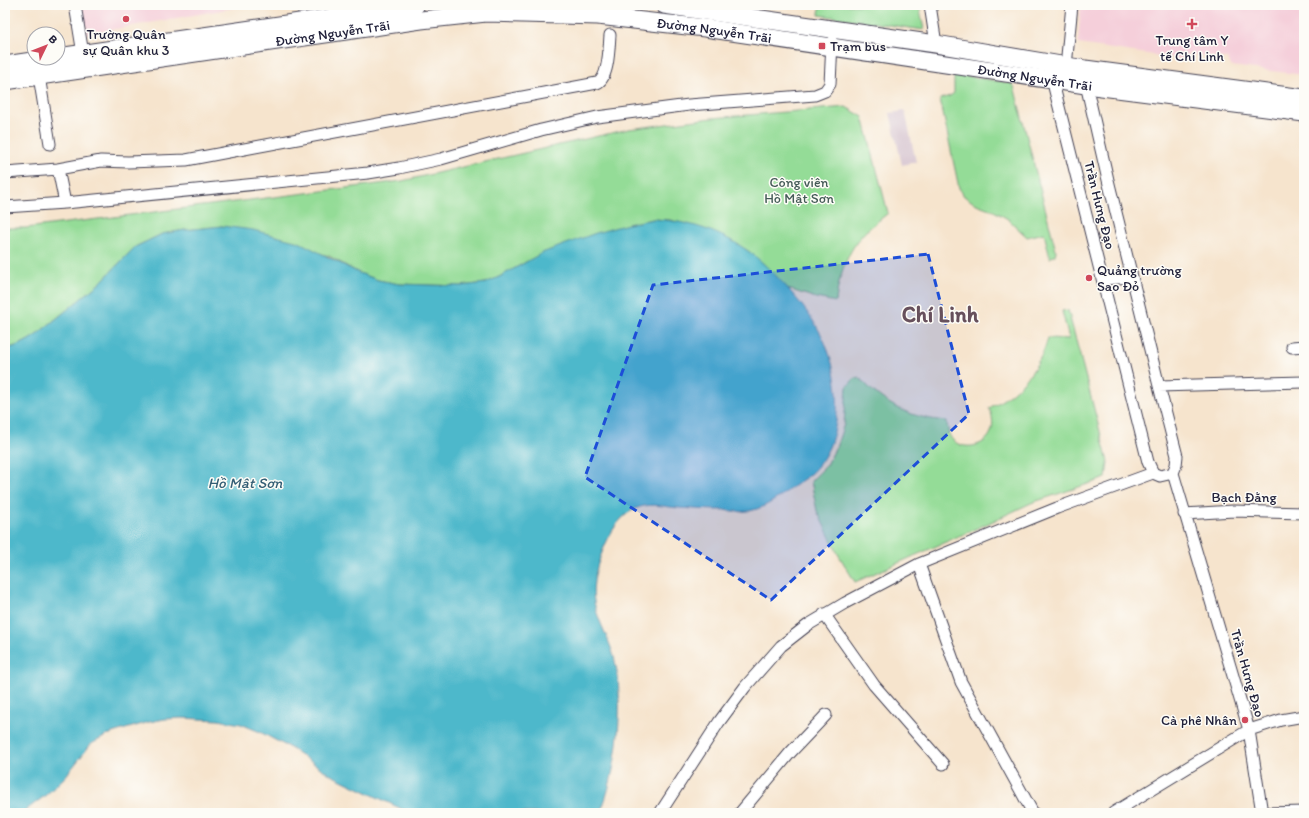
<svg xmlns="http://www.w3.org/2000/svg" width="1309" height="818" font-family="Itim,sans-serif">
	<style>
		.built { fill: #f5cfda }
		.industrial { fill: #d1bdcb }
		.green { fill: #94dc97; stroke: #5b7f69 }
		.water { fill: #4eb8cb; stroke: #386d83 }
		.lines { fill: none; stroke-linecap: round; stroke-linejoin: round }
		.minor-casing { stroke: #423f51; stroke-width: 13 }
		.highway-casing { stroke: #423f51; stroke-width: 19 }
		.minor { stroke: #fff; stroke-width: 11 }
		.highway { stroke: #fff; stroke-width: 17 }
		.marked { fill: #1d4ed8; fill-opacity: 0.2; stroke: #1d4ed8; stroke-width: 3; stroke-dasharray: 8 5; stroke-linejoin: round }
		.poi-dot { fill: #d1495b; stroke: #fdfcf7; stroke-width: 1.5 }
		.labels { text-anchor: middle; stroke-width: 3; stroke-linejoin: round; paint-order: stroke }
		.street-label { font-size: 14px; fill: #22223b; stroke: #fdfcf7 }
		.poi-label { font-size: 14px; fill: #22223b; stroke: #fdfcf7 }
		.park-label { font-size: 14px; fill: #445a57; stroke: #fdfcf7 }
		.water-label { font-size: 15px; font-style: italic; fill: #345e75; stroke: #fdfcf7 }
		.town-label { font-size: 22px; font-weight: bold; fill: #67505c; stroke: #fdfcf7 }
	</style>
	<rect width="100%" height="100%" fill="#fdfcf7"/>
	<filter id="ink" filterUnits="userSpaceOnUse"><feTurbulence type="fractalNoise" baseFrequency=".025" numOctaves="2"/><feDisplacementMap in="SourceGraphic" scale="8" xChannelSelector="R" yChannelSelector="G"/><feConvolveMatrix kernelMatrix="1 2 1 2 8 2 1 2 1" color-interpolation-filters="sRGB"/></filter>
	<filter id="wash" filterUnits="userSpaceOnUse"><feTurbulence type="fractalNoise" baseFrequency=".012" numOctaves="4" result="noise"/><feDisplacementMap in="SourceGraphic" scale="16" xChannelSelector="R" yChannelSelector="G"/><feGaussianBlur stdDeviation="0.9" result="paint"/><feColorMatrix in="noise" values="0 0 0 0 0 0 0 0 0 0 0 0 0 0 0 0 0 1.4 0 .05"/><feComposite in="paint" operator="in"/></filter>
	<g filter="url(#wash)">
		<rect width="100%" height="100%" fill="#f6e4cd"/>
		<path class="built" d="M 82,5 L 250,5 L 87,34 Z
			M 1081,5 L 1304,5 L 1304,75 L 1231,66 L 1228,59 L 1189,54 L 1182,59 L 1078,44 Z"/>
		<path class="industrial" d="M 905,111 L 916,162 L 902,165 L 890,113 Z"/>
		<path class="green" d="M 820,5 L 919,5 L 924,30 L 819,15 Z
			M 959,75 L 1010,83 L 1014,86 L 1056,251 L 1055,255 L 1050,258 L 1044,233 L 1027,237 L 1008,219 L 992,210 L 974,203 L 964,196 L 959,188 L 940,99 L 950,96 L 954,93 L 954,76 Z
			M 846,107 L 863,117 L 888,213 C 881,219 873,225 866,231 C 848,249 838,277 836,302 L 816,298 L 788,289 L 766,266 L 747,250 L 671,220 L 653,219 L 628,224 L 526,262 L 501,276 L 486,283 L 461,286 L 399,284 L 378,280 L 359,273 L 329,256 L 222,226 L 185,230 L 162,234 L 135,247 L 100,283 L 35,336 C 26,342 16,347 5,349 L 5,228 L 26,228 L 402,181 L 629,129 L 712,118 Z
			M 1068,310 L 1108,462 L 1106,478 L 1031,503 L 991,522 L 855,582 L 838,554 L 817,511 L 811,481 L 827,465 L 837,445 L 844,424 L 847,387 L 854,379 L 859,377 C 884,405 910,418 947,421 C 947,425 948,430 949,434 C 958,457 1006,447 989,408 C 1018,393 1039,370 1048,338 L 1069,339 L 1062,311 Z"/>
		<path class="water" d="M 653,219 C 695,221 737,237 767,267 C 787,286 810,312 822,336 C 842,377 847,442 809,475 C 806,478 802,480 798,483 C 784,493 768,508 749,511 C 741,512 731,511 723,510 C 708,510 694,509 679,508 C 666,507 653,503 640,507 C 624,512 614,526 607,541 C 597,563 588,588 597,613 C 603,631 613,647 616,666 C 624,707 617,775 600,813 L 410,813 L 331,775 L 292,749 L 260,732 L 241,724 L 218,720 L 182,718 L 165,719 L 149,722 L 112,733 L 91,744 L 65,777 L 46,795 L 22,813 L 5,813 L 5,349 C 16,347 26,342 35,336 L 100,283 L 135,247 L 162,234 L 185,230 L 222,226 L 253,230 L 299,242 L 359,273 L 378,280 L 399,284 L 461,286 L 486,283 L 501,276 L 542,253 L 596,233 L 628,224 Z"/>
	</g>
	<g filter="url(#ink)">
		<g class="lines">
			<defs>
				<path id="minor" d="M 75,5 L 83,54
					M 930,5 L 936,44
					M 1066,66 L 1072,5
					M 1051,75 L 1148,462 L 1153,473 L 1160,476 L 1173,473
					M 39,76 L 50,144
					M 1085,80 L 1108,180 L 1159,386 L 1177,456 L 1176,465 L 1173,473 L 1249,730 L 1262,813
					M 58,169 L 65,203
					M 5,173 L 58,169 L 101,161 L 128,162 L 186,160 L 597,83 C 609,78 609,47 610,35
					M 5,207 L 65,203 L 368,173 L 399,168 L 441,159 L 541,130 L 597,117 L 689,105 L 815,95 L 825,91 L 830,84 L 832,42
					M 1103,279 L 1132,277
					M 1292,347 L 1304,346
					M 1159,386 L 1304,382
					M 1184,514 L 1234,511 L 1304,513
					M 919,564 L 961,682 L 1033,813
					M 824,614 L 874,685 L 943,764
					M 660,813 L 719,722 L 745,687 L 781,646 L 808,625 L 845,603 L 919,564 L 1057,508 L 1153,473
					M 740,813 L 790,753 L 826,715
					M 1113,813 L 1249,730 L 1281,720 L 1304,716
					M 1262,813 L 1304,812"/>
				<g id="highway">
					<path d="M 664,5 L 936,44 L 1085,69 L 1304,98"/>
					<path d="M 58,57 L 416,5"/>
					<path d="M 5,65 L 53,58"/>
					<path id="s1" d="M 5,81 L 421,20 L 486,13 L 598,16 L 705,28 L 1086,85 L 1304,113"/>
				</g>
			</defs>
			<use href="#minor" class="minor-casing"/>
			<use href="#highway" class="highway-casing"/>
			<use href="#minor" class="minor"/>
			<use href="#highway" class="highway"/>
		</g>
	</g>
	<path class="marked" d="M 928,254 L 969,414 L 771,600 L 585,477 L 653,285 Z"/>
	<g class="poi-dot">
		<circle cx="126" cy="19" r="4"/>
		<path d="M1190 18h4v4h4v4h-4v4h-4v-4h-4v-4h4z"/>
		<rect x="818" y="42" width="8" height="8" rx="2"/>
		<circle cx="1089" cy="278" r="4"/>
		<circle cx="1245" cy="720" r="4"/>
	</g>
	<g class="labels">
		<g class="street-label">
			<text dy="5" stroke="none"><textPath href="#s1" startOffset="715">Đường Nguyễn Trãi</textPath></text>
			<text dy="5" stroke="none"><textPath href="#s1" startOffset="331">Đường Nguyễn Trãi</textPath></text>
			<text dy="5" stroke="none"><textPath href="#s1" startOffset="1039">Đường Nguyễn Trãi</textPath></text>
			<text transform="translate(1100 205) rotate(76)" y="5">Trần Hưng Đạo</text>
			<text x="1244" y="502">Bạch Đằng</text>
			<text transform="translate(1248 673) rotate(74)" y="5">Trần Hưng Đạo</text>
		</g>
		<g class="poi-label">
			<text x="126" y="39">Trường Quân<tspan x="126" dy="16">sự Quân khu 3</tspan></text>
			<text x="1192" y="45">Trung tâm Y<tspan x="1192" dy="16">tế Chí Linh</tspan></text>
			<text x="830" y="51" text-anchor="start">Trạm bus</text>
			<text x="1097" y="275" text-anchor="start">Quảng trường<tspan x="1097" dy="16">Sao Đỏ</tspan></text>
			<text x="1237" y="725" text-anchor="end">Cà phê Nhân</text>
		</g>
		<g class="park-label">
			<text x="799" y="187">Công viên<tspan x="799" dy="16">Hồ Mật Sơn</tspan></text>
		</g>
		<g class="water-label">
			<text x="245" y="488">Hồ Mật Sơn</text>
		</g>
		<g class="town-label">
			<text x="940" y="322">Chí Linh</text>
		</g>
	</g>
	<rect width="1309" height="818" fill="none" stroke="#fdfcf7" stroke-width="20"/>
	<g transform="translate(46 46) rotate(47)"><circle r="19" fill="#fdfcf7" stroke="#a5a5ac"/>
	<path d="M0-3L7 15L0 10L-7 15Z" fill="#d1495b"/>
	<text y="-6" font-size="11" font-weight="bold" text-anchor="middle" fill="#22223b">B</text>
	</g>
</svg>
